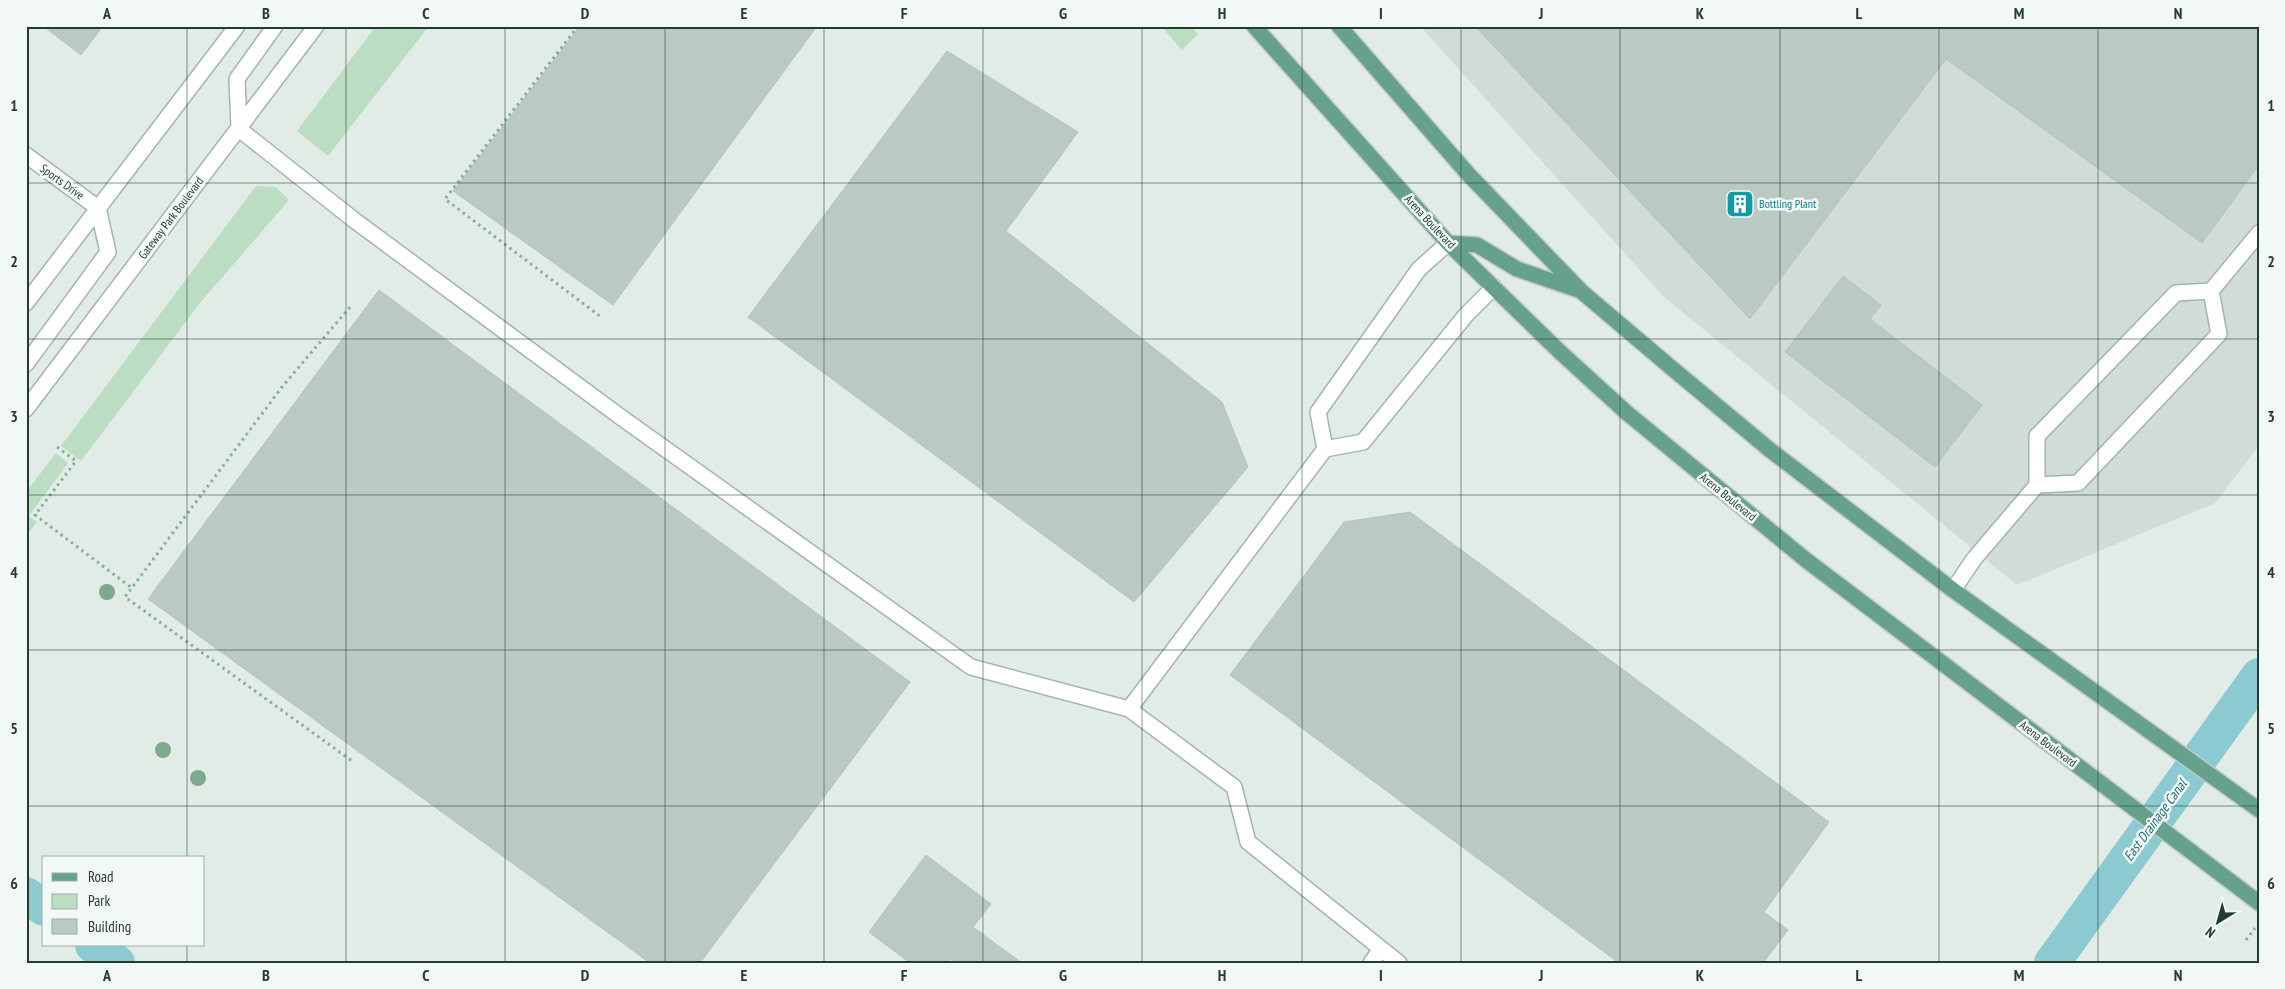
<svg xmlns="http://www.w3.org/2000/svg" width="2285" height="989" font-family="'PT Sans Narrow',sans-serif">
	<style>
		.built { fill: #d0dcd5 }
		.green { fill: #bbddc2 }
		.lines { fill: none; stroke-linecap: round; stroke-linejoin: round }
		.canal { stroke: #8acad0; stroke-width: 36 }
		.building { fill: #bac9c2; stroke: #b4c5bd }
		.minor-casing { stroke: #a5b4ae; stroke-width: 18 }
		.major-casing { stroke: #c1c8c6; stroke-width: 18 }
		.path { stroke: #82af9e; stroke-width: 3; stroke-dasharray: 2.5 4; stroke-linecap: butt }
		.minor { stroke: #fff; stroke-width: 15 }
		.major { stroke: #66a18e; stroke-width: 15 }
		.tree { fill: #7ea98d }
		.grid { fill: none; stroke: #223c34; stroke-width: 1; stroke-opacity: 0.55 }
		.labels { text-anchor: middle; stroke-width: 5; stroke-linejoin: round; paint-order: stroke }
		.street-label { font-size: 12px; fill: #223c34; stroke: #f2f8f5 }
		.culture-label { font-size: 12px; fill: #0d838f; stroke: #f2f8f5; text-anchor: start }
		.water-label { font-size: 14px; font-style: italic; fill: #1d6e78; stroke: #f2f8f5 }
		.neatline { fill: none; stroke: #223c34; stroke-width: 2 }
		.grid-label { font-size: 16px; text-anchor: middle; font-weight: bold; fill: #223c34 }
	</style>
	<rect width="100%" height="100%" fill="#e2ece7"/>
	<path class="built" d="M 1420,26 L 2259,26 L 2259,446 L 2215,503 L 2017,585 L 1664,297 Z"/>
	<path class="green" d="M 376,26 L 429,26 L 328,156 L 297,131 Z
		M 1161,26 L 1191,26 L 1198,34 L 1182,50 Z
		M 256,186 L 276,187 L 289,200 L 200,303 L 81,461 L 61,446 Z
		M 56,453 L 68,463 L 29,516 L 37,522 L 26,536 L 26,492 Z"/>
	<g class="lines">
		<path class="canal" d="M 26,895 L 44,908
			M 93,945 L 117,963
			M 2052,963 L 2259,676"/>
	</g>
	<path class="building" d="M 43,26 L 103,26 L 81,55 Z
		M 580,26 L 817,26 L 613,305 L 453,191 Z
		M 1475,26 L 2259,26 L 2259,165 L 2202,243 L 1946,59 L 1750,319 Z
		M 947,51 L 1078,132 L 1006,231 L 1222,402 L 1248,467 L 1134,602 L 748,317 Z
		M 1843,276 L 1881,305 L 1870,319 L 1982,405 L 1935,467 L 1785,352 Z
		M 379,290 L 910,682 L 700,963 L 650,963 L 148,599 Z
		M 1410,512 L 1829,822 L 1764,912 L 1788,930 L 1763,963 L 1619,963 L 1230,675 L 1344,522 Z
		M 926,855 L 991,904 L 973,927 L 1022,963 L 956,963 L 951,959 L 949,963 L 910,963 L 869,932 Z"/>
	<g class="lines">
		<defs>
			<path id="minor" d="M 275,26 L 237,79 L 239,129 L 354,220 L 622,418 L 971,667 L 1129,709 L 1234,787 L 1248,842 L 1399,963
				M 26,155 L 98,208
				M 26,303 L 237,26
				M 26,364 L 108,252 L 98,208
				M 26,409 L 316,26
				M 1325,449 L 1318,412 L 1419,269 L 1448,243
				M 2037,485 L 2078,483 L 2219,334 L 2211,291
				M 1953,590 L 1974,559 L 2037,485 L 2037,436 L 2176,293 L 2211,291 L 2259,233
				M 1129,709 L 1325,449 L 1363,442 L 1466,315 L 1494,287
				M 1371,963 L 1381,949"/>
			<path id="major" d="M 1254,26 L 1448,243 L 1560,352 L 1627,413 L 1806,560 L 2259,903
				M 1339,26 L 1469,175 L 1582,292 L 1674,370 L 1770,450 L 1953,590 L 2259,810
				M 1448,243 L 1477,245 L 1517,269 L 1581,291"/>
		</defs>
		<use href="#minor" class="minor-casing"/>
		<use href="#major" class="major-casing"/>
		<path class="path" d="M 578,26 L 445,199 L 601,317
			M 350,307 L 282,387 L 125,597 L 352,761
			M 57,447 L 76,461 L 35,515 L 132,588
			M 2246,940 L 2255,928"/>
		<use href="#minor" class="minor"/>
		<use href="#major" class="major"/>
	</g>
	<g class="tree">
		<circle cx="107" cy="592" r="8"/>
		<circle cx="163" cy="750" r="8"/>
		<circle cx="198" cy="778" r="8"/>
	</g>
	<path class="grid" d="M 187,26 L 187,858M 346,26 L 346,963M 505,26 L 505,963M 665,26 L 665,963M 824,26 L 824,963M 983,26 L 983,963M 1142,26 L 1142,963M 1302,26 L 1302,963M 1461,26 L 1461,963M 1620,26 L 1620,963M 1780,26 L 1780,963M 1939,26 L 1939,963M 2098,26 L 2098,963M 26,183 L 2259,183M 26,339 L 2259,339M 26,495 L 2259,495M 26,650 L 2259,650M 26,806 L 2259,806M 187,945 L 187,963"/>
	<defs>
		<symbol id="building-square" viewBox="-11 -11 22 22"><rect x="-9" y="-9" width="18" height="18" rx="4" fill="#0f9aa8" stroke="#f2f8f5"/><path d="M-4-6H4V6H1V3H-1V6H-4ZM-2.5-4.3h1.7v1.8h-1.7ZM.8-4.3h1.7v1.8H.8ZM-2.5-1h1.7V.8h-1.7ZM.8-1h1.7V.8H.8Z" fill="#fff"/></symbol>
	</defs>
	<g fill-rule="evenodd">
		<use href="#building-square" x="1724" y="188" width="32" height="32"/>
	</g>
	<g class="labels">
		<g class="street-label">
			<text transform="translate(62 182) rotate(36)" y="4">Sports Drive</text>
			<text transform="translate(171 218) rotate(-53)" y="4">Gateway Park Boulevard</text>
			<text transform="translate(1430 222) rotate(47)" y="4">Arena Boulevard</text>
			<text transform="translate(1728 497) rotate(39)" y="4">Arena Boulevard</text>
			<text transform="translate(2048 744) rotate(37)" y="4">Arena Boulevard</text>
		</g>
		<g class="culture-label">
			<text x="1759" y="208">Bottling Plant</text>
		</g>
		<g class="water-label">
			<text transform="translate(2155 820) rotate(-54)" y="5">East Drainage Canal</text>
		</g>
	</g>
	<rect width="2285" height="989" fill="none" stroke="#f2f8f5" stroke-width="55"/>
	<rect x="42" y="856" width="162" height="90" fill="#f2f8f5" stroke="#9fada8"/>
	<rect x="52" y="873" width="25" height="8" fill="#66a18e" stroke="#9fada8"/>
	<text x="88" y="882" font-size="15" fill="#223c34">Road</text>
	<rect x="52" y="894" width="25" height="15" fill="#bbddc2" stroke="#9fada8"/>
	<text x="88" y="906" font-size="15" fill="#223c34">Park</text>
	<rect x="52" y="919" width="25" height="15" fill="#bac9c2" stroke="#9fada8"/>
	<text x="88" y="932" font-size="15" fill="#223c34">Building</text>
	<g transform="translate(2218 922) rotate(217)" stroke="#f2f8f5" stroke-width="4" paint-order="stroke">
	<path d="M0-4L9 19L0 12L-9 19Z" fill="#223c34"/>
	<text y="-8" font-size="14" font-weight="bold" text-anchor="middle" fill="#223c34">N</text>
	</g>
	<rect x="28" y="28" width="2230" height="934" class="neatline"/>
	<g class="grid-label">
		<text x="107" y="19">A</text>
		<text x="266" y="19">B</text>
		<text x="426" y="19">C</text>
		<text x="585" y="19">D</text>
		<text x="744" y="19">E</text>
		<text x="904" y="19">F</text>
		<text x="1063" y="19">G</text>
		<text x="1222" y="19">H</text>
		<text x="1381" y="19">I</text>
		<text x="1541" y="19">J</text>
		<text x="1700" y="19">K</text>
		<text x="1859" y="19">L</text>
		<text x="2019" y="19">M</text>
		<text x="2178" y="19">N</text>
		<text x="14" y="111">1</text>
		<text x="2271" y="111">1</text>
		<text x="14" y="267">2</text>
		<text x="2271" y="267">2</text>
		<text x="14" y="422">3</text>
		<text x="2271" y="422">3</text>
		<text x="14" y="578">4</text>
		<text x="2271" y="578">4</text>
		<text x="14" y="734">5</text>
		<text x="2271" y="734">5</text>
		<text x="14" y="889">6</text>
		<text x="2271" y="889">6</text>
		<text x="107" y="981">A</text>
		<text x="266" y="981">B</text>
		<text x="426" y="981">C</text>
		<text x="585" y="981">D</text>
		<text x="744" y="981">E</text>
		<text x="904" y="981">F</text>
		<text x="1063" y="981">G</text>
		<text x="1222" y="981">H</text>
		<text x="1381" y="981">I</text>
		<text x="1541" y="981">J</text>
		<text x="1700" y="981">K</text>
		<text x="1859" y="981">L</text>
		<text x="2019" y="981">M</text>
		<text x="2178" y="981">N</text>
	</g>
</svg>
